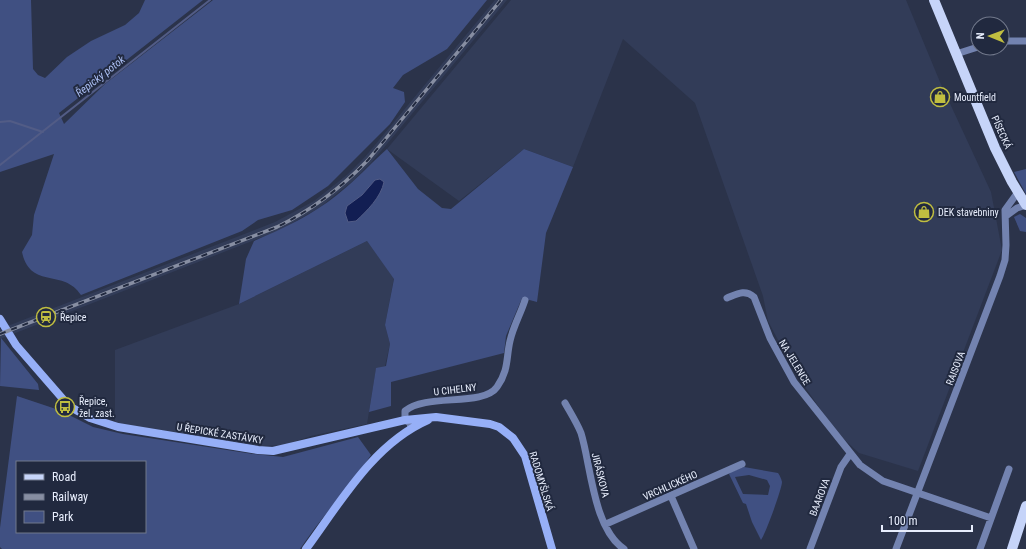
<svg xmlns="http://www.w3.org/2000/svg" width="1026" height="549" font-family="'Roboto Condensed',sans-serif">
	<style>
		.built { fill: #323c58 }
		.green { fill: #405082; fill-rule: evenodd }
		.water { fill: #121e53; stroke: #525c86 }
		.lines { fill: none; stroke-linecap: round; stroke-linejoin: round }
		.stream { stroke: #525c86; stroke-width: 2 }
		.street { stroke: #7383b0; stroke-width: 7 }
		.secondary { stroke: #96aff7; stroke-width: 8 }
		.primary { stroke: #c6d4f9; stroke-width: 10 }
		.rail-casing { stroke: #878ea2; stroke-width: 3.5 }
		.rail { stroke: #21293f; stroke-width: 2; stroke-dasharray: 6; stroke-linecap: butt }
		.labels { text-anchor: middle; stroke-width: 4; stroke-linejoin: round; paint-order: stroke }
		.poi-label { font-size: 10px; fill: #e8eefd; stroke: #21293f; text-anchor: start }
		.street-label { font-size: 10px; fill: #e8eefd; stroke: #21293f }
		.water-label { font-size: 11px; font-style: italic; fill: #abbef2; stroke: #21293f }
	</style>
	<rect width="100%" height="100%" fill="#2b334a"/>
	<path class="built" d="M 495,0 L 507,0 L 371,163 L 354,180 L 319,208 L 278,231 L 0,339 L 0,329 L 5,327 L 275,222 L 314,201 L 348,174 L 365,157 Z
		M 511,0 L 906,0 L 940,82 L 991,192 L 1002,250 L 918,471 L 859,453 L 837,433 L 796,374 L 768,321 L 763,296 L 695,103 L 623,39 L 573,167 L 524,149 L 459,201 L 387,149 Z
		M 367,241 L 394,278 L 385,325 L 390,344 L 385,366 L 376,369 L 367,424 L 311,436 L 285,445 L 262,446 L 115,423 L 115,350 L 239,304 Z"/>
	<path class="green" d="M 0,0 L 31,0 L 33,69 L 38,75 L 45,78 L 67,57 L 91,41 L 125,25 L 139,13 L 145,0 L 203,0 L 59,113 L 64,124 L 105,84 L 213,0 L 487,0 L 447,49 L 403,75 L 393,88 L 404,92 L 405,102 L 390,124 L 328,186 L 292,210 L 258,220 L 242,231 L 81,295 C 64,268 30,290 22,252 L 32,235 L 34,215 L 54,154 L 0,172 Z
		M 387,149 L 418,189 L 442,208 L 451,209 L 524,149 L 573,167 L 546,233 L 537,302 L 522,298 L 506,336 L 504,353 L 391,382 L 391,406 L 369,412 L 376,368 L 386,366 L 390,344 L 385,325 L 394,279 L 367,241 L 239,304 L 246,259 L 254,241 C 284,228 312,215 337,195 C 355,181 370,164 387,149 Z
		M 1026,169 L 1026,194 L 1014,172 Z
		M 1020,214 L 1026,218 L 1026,232 L 1020,231 L 1014,217 Z
		M 1,338 L 38,384 L 39,390 L 0,386 Z
		M 17,396 L 59,410 L 93,427 L 123,434 L 253,454 L 283,457 L 358,437 L 371,455 C 349,488 322,516 300,549 L 2,549 L 0,547 L 0,528 ZM 17,462 L 145,462 L 145,532 L 17,532 Z
		M 744,467 L 778,473 C 780,476 781,478 782,482 C 782,489 765,535 761,540 L 752,522 L 746,504 L 743,503 L 729,474 L 731,472 ZM 749,475 L 767,480 L 770,486 L 768,495 L 743,494 L 735,477 Z"/>
	<path class="water" d="M 380,179 L 384,182 C 381,197 367,211 356,221 L 348,222 L 345,213 L 347,206 L 362,195 L 375,180 Z"/>
	<g class="lines">
		<path class="stream" d="M 0,122 L 10,121 L 43,132
			M 0,165 L 210,0"/>
		<path class="street" d="M 1002,41 L 1026,41
			M 956,54 L 978,47
			M 1006,216 L 1017,208 L 1026,205
			M 727,298 C 737,294 745,289 754,297 L 770,338 L 794,382 L 860,465 L 883,481 L 991,518
			M 565,403 C 570,412 577,423 581,433 C 591,465 593,528 624,549
			M 411,428 L 410,423 L 405,420 L 405,411 C 426,393 483,407 497,387 C 509,370 506,358 510,341 C 513,327 521,313 525,300
			M 671,496 L 694,549
			M 606,524 L 742,464
			M 810,549 L 841,467 L 850,454
			M 896,549 L 1000,276 L 1005,260 L 1006,245 L 1005,210 L 1018,192
			M 980,549 L 1009,469"/>
		<path class="secondary" d="M 0,319 L 16,345 L 69,406 L 90,418 L 118,427 L 258,450 L 273,451 L 405,420 L 436,417 L 490,424 L 499,427 L 513,438 L 525,456 L 552,549
			M 306,549 C 340,503 373,444 428,420"/>
		<path class="primary" d="M 934,0 L 995,148 L 1012,182 L 1026,205
			M 1012,549 L 1026,506"/>
		<defs>
			<path id="rail" d="M 0,334 L 277,227 C 312,210 341,188 368,160 L 501,0"/>
		</defs>
		<use href="#rail" class="rail-casing"/>
		<use href="#rail" class="rail"/>
	</g>
	<defs>
		<symbol id="shop-ring" viewBox="-11 -11 22 22"><circle r="9.5" fill="#21293f" stroke="#c0be40" stroke-width="1.5"/><path d="M-5-2.5h2.3a2.7 3.5 0 0 1 5.4 0H5L5.5 6h-11ZM-1.5-2.5h3a1.5 2.3 0 0 0-3 0Z" fill="#c0be40"/></symbol>
		<symbol id="station-ring" viewBox="-11 -11 22 22"><circle r="9.5" fill="#21293f" stroke="#c0be40" stroke-width="1.5"/><path d="M-3-6H3Q5-6 5-4V2Q5 4 3 4L4.5 6H3L1.5 4h-3L-3 6H-4.5L-3 4Q-5 4-5 2V-4Q-5-6-3-6ZM-3.5-4v3h7v-3ZM-3.5 1v1.5H-2V1ZM2 1v1.5H3.5V1Z" fill="#c0be40"/></symbol>
		<symbol id="bus-ring" viewBox="-11 -11 22 22"><circle r="9.5" fill="#21293f" stroke="#c0be40" stroke-width="1.5"/><path d="M-5-6H5V4H4V6H2V4H-2V6H-4V4H-5ZM-3.5-4V0h7V-4ZM-3.5 1.2v1.5H-2V1.2ZM2 1.2v1.5H3.5V1.2Z" fill="#c0be40"/></symbol>
	</defs>
	<g fill-rule="evenodd">
		<use href="#shop-ring" x="929" y="86" width="22" height="22"/>
		<use href="#shop-ring" x="913" y="201" width="22" height="22"/>
		<use href="#station-ring" x="35" y="306" width="22" height="22"/>
		<use href="#bus-ring" x="54" y="396" width="22" height="22"/>
	</g>
	<g class="labels">
		<g class="poi-label">
			<text x="954" y="101">Mountfield</text>
			<text x="938" y="216">DEK stavebniny</text>
			<text x="60" y="321">Řepice</text>
			<text x="79" y="405">Řepice,<tspan x="79" dy="12">žel. zast.</tspan></text>
		</g>
		<g class="street-label">
			<text transform="translate(1002 132) rotate(66)" y="4">PÍSECKÁ</text>
			<text transform="translate(795 362) rotate(59)" y="4">NA JELENCE</text>
			<text transform="translate(955 368) rotate(-69)" y="4">RAISOVA</text>
			<text transform="translate(455 389) rotate(-7)" y="4">U CIHELNY</text>
			<text transform="translate(220 433) rotate(9)" y="4">U ŘEPICKÉ ZASTÁVKY</text>
			<text transform="translate(601 475) rotate(76)" y="4">JIRÁSKOVA</text>
			<text transform="translate(542 481) rotate(73)" y="4">RADOMYŠLSKÁ</text>
			<text transform="translate(670 485) rotate(-24)" y="4">VRCHLICKÉHO</text>
			<text transform="translate(819 497) rotate(-69)" y="4">BAAROVA</text>
		</g>
		<g class="water-label">
			<text transform="translate(100 76) rotate(-38)" y="4">Řepický potok</text>
		</g>
	</g>
	<rect x="16" y="461" width="130" height="72" fill="#21293f" stroke="#71788b"/>
	<rect x="24" y="474" width="20" height="6" fill="#c6d4f9" stroke="#71788b"/>
	<text x="52" y="481" font-size="12" fill="#e8eefd">Road</text>
	<rect x="24" y="494" width="20" height="6" fill="#878ea2" stroke="#71788b"/>
	<text x="52" y="501" font-size="12" fill="#e8eefd">Railway</text>
	<rect x="24" y="511" width="20" height="12" fill="#405082" stroke="#71788b"/>
	<text x="52" y="521" font-size="12" fill="#e8eefd">Park</text>
	<g transform="translate(990 36) rotate(271)"><circle r="19" fill="#21293f" stroke="#71788b"/>
	<path d="M0-3L7 15L0 10L-7 15Z" fill="#c0be40"/>
	<text y="-6" font-size="11" font-weight="bold" text-anchor="middle" fill="#e8eefd">N</text>
	</g>
	<path d="M882 525v6h90v-6" fill="none" stroke="#e8eefd" stroke-width="2"/>
	<text x="888" y="525" font-size="12" fill="#e8eefd" stroke="#21293f" stroke-width="3" paint-order="stroke">100 m</text>
</svg>
